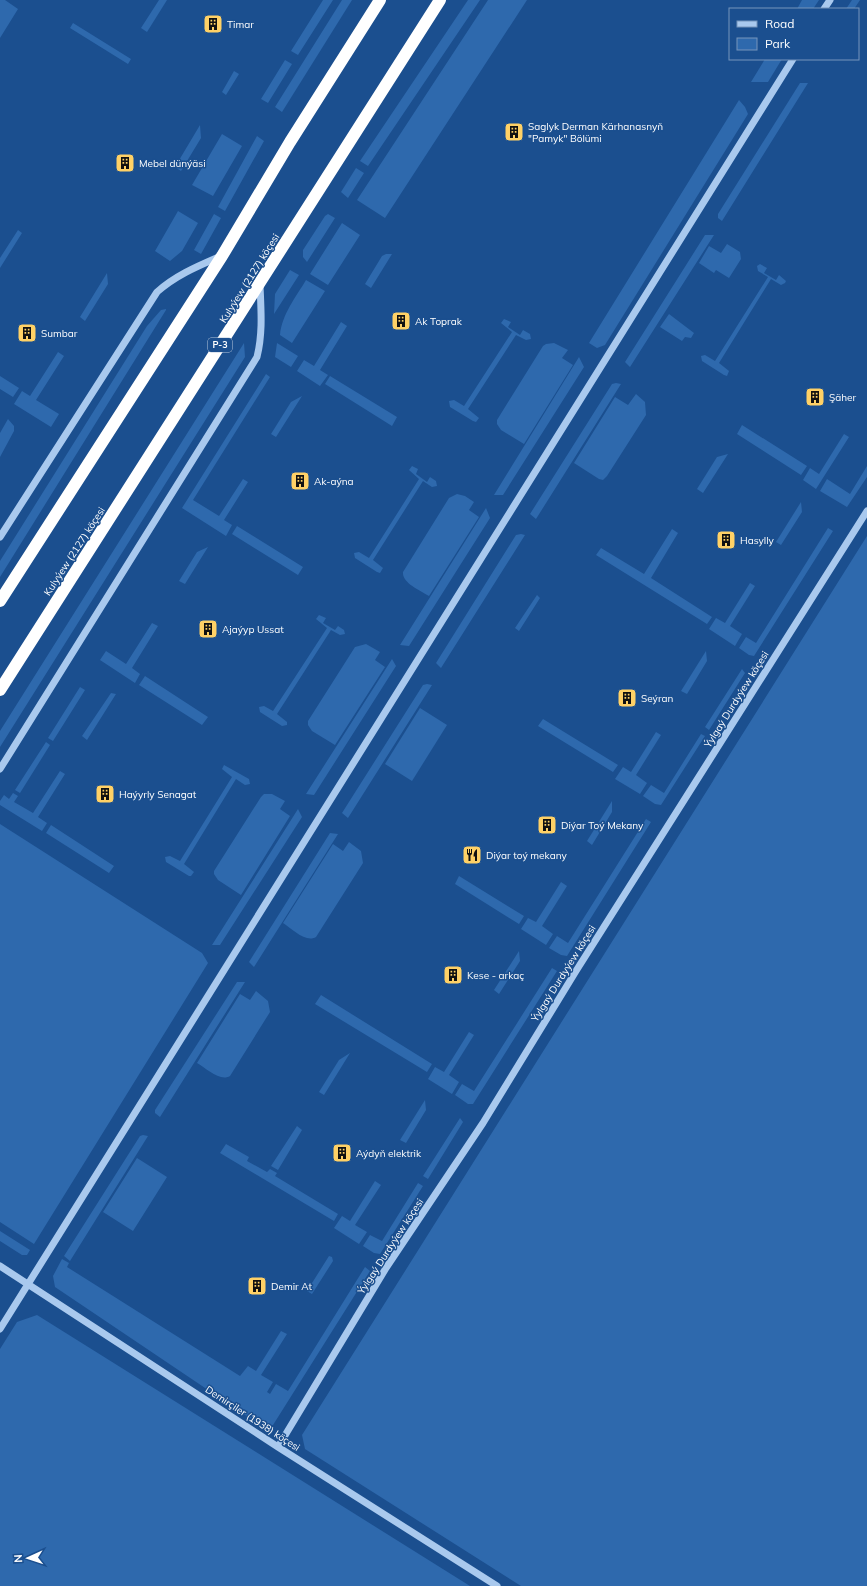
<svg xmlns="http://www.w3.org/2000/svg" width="867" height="1586" font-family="Mulish,sans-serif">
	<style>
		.green { fill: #2e69ad }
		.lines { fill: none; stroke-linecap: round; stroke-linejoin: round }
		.minor { stroke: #a9c9ee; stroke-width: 7 }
		.highway { stroke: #fff; stroke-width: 12 }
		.labels { text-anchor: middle; stroke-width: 3; stroke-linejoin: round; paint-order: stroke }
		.shield { fill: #1b4f8f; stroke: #bbcadd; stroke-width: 1 }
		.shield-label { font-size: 9px; font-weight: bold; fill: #fff }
		.poi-label { font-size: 10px; fill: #fff; stroke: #1b4f8f; text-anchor: start }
		.street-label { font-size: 10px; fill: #fff; stroke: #1b4f8f }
	</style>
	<rect width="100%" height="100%" fill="#1b4f8f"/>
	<path class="green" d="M 0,0 L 5,0 L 18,9 L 0,38 Z
		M 159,0 L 167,0 L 147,32 L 141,28 Z
		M 323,0 L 333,0 L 298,55 L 291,51 Z
		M 342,0 L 352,0 L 282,112 L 275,107 Z
		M 468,0 L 480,0 L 368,166 L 360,161 Z
		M 488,0 L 527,0 L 385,218 L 357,200 Z
		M 802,0 L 819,0 L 813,9 L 797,9 Z
		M 852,0 L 860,0 L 854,9 L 846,9 Z
		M 73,23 L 131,59 L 128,64 L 70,28 Z
		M 765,59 L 782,59 L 768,82 L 751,82 Z
		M 285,60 L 292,64 L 268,103 L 261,99 Z
		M 234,71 L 239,74 L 226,95 L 222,92 Z
		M 800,83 L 808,83 L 722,221 L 718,218 L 718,214 Z
		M 739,100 L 745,107 L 748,114 L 605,345 L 597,348 L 589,343 Z
		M 200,125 L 201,138 L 181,171 L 175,167 Z
		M 222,134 L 242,146 L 213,196 L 192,185 Z
		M 257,136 L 264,141 L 225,211 L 218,207 Z
		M 356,168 L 364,173 L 348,198 L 341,192 Z
		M 178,211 L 198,223 L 182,251 L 170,261 L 155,251 Z
		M 214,214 L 221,218 L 201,254 L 194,250 Z
		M 328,214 L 335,218 L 307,262 L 303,257 L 303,250 L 325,216 Z
		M 342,223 L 360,235 L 328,285 L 310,274 Z
		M 18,230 L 22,233 L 0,268 L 0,258 Z
		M 705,235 L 714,235 L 630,367 L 625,362 Z
		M 727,244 L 740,252 L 741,259 L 729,278 L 716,270 L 714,273 L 699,263 L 709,246 L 721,253 Z
		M 386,254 L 392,254 L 371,288 L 365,284 L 382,256 Z
		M 760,264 L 767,268 L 764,273 L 776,280 L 779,275 L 786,281 L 785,283 L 781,285 L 771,279 L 719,363 L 729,371 L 727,376 L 724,375 L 702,361 L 701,356 L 705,355 L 715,361 L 768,277 L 758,271 L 757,266 Z
		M 290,270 L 299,275 L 274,314 L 275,294 Z
		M 107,273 L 108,284 L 85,321 L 80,317 Z
		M 306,280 L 325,291 L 292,343 L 280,335 C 282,314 296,297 306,280 Z
		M 166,309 L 166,310 L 0,577 L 0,561 L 147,326 L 161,310 Z
		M 669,314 L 694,333 L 691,338 L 685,337 L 682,341 L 660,327 Z
		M 504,319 L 511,322 L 508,327 L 520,335 L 523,330 L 530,334 L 531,339 L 526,340 L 516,335 L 468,409 L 479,418 L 476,422 L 473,421 L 450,407 L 449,401 L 454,400 L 464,406 L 512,332 L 501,323 Z
		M 341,322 L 347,326 L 320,370 L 328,375 L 320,386 L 297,371 L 304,360 L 314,366 Z
		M 244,343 L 245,357 L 0,747 L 0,731 Z
		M 277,343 L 298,356 L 291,367 L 275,357 Z
		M 554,343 L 568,350 L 562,358 L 573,365 L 524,444 L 501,430 L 497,424 L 497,420 L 543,346 L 546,344 Z
		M 58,352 L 64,356 L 36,400 L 59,414 L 51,427 L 14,404 L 22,391 L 30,396 Z
		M 579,357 L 584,367 L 503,495 L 494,495 Z
		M 266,374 L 270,377 L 193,500 L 219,516 L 243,479 L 248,482 L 224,520 L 232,525 L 226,536 L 182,508 Z
		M 0,376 L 19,388 L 13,397 L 0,389 Z
		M 330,376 L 397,417 L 392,426 L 325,384 Z
		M 616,383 L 621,384 L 536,519 L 530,514 L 612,384 Z
		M 636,394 L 645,402 L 646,415 L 607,476 L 603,480 L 599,479 L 574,463 L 615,397 L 628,405 Z
		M 302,396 L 276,437 L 271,434 L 291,402 Z
		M 8,419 L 14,426 L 14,431 L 0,457 L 0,433 Z
		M 742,425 L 807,466 L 801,475 L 737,434 Z
		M 844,434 L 849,437 L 816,489 L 803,480 L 810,468 L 819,474 Z
		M 728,454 L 703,493 L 697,489 L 717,457 Z
		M 412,466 L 418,469 L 416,474 L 427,482 L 430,477 L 436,481 L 437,486 L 432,487 L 423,481 L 373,560 L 383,568 L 380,573 L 377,572 L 355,558 L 354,553 L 359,552 L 369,558 L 419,479 L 409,470 Z
		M 867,466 L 867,477 L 847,507 L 820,491 L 827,479 L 850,494 Z
		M 457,494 L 465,496 L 474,502 L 469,510 L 479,517 L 429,596 C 420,590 402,583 403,572 L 449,498 Z
		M 801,502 L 802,512 L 781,545 L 776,542 Z
		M 486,508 L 490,518 L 409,646 L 400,645 Z
		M 237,526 L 303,567 L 298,575 L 232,534 Z
		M 828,528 L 833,531 L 754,656 L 749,655 L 739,648 L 746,637 L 756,643 Z
		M 672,529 L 678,533 L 651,578 L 712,617 L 707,624 L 596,555 L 601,548 L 644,574 Z
		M 521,534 L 525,535 L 441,668 L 436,663 L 516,535 Z
		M 867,536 L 867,1586 L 521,1586 L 305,1449 L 302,1435 Z
		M 208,547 L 185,584 L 179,581 L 197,552 Z
		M 750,583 L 755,586 L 730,626 L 742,634 L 735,646 L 709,629 L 716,618 L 725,623 Z
		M 537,595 L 540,598 L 519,631 L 515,628 Z
		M 319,615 L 326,618 L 323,623 L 335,630 L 338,626 L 344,630 L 345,634 L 340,635 L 331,630 L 277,714 L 287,722 L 287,725 L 282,726 L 260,712 L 259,707 L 264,706 L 273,711 L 327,628 L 316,619 Z
		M 152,623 L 158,626 L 132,668 L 140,674 L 135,683 L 100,660 L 106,651 L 126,664 Z
		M 366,644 L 380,652 L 375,660 L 385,667 L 335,745 L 312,731 L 308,725 L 308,721 L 355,647 Z
		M 706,651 L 707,661 L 687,694 L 681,691 Z
		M 392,659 L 396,666 L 314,795 L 306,794 Z
		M 742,669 L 745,673 L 709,730 L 705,727 Z
		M 145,676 L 208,717 L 202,725 L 139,685 Z
		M 427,684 L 432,685 L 348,818 L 342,813 L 423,685 Z
		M 80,687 L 85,690 L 53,741 L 48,738 Z
		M 111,693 L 116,694 L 87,740 L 82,736 Z
		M 420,708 L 447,725 L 412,781 L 385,764 Z
		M 543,719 L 618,765 L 613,772 L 538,726 Z
		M 656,732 L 661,735 L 636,775 L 647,783 L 640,794 L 615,779 L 623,767 L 631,772 Z
		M 701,734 L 705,736 L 661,805 L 655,804 L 643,796 L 651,785 L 664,793 Z
		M 46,742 L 50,745 L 20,793 L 15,790 Z
		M 224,765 L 249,779 L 250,784 L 245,785 L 236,779 L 184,864 L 194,872 L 191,876 L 189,876 L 166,862 L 165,857 L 170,856 L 180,861 L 232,777 L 222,769 Z
		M 60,771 L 65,774 L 38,817 L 47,823 L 42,831 L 0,805 L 0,801 L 4,795 L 9,799 L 13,793 L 18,796 L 14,802 L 33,813 Z
		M 264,794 L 272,794 L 285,801 L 280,809 L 290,816 L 241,895 L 218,880 L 214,874 L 214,871 L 261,797 Z
		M 612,801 L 612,812 L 592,845 L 587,841 Z
		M 298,809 L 302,817 L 220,945 L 212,945 Z
		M 646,819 L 651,822 L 567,956 L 561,955 L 549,948 L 557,936 L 568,943 Z
		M 0,824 L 202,953 L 208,963 L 34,1244 L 0,1222 Z
		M 51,825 L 114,866 L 109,873 L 46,833 Z
		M 330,833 L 338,834 L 254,967 L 249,962 Z
		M 349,842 L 361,851 L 363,863 L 316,937 C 306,943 292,929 283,923 L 333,844 L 343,851 Z
		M 459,876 L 524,916 L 519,924 L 455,884 Z
		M 561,882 L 567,886 L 542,926 L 553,934 L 546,945 L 521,929 L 528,918 L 536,922 Z
		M 519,951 L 520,961 L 499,994 L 494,990 Z
		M 552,968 L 557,971 L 473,1104 L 468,1104 L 455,1095 L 462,1084 L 474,1091 Z
		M 237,982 L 245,982 L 160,1117 L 155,1113 L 155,1110 Z
		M 256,991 L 268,1001 L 270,1012 L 230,1076 C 220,1082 206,1068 197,1063 L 240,994 L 250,1000 Z
		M 321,995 L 432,1064 L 427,1072 L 315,1004 Z
		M 469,1032 L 474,1035 L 449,1075 L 459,1082 L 452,1094 L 428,1079 L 435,1067 L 444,1072 Z
		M 350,1053 L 324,1095 L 319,1092 L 339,1060 Z
		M 425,1100 L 426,1110 L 406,1143 L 400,1140 Z
		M 460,1118 L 463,1122 L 428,1179 L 423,1176 Z
		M 297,1126 L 302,1130 L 278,1170 L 271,1166 Z
		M 143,1135 L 148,1136 L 70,1261 L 64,1256 L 140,1136 Z
		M 226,1144 L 249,1157 L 247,1161 L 267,1172 L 270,1169 L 277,1173 L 275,1176 L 338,1214 L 334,1221 L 220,1153 Z
		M 137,1158 L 167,1177 L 133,1231 L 103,1212 Z
		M 375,1181 L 381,1185 L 355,1225 L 367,1232 L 359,1244 L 334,1228 L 342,1216 L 350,1221 Z
		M 418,1183 L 423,1186 L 380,1254 L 374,1253 L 363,1246 L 370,1235 L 382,1241 Z
		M 0,1231 L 30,1250 L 27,1255 L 22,1255 L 0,1241 Z
		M 329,1256 L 332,1257 L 333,1261 L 312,1294 L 307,1291 Z
		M 62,1259 L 69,1263 L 67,1267 L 240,1376 L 248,1366 L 256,1371 L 281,1331 L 287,1334 L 261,1375 L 273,1382 L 267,1392 L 270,1394 L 276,1384 L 288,1391 L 365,1267 L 370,1271 L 273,1425 L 263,1427 L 55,1287 L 53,1276 Z
		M 37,1315 L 470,1586 L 0,1586 L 0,1349 L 17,1322 Z"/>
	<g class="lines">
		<path class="minor" d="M 824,9 L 830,0
			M 0,537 L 157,292 C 176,275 198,266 221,256
			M 0,769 L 257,357 C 263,333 261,310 260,285
			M 0,1266 L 278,1447 L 497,1586
			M 0,1329 L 793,59
			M 278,1447 L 386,1268 L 483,1123 L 576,971 L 867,511"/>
		<path class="highway" d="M 0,601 L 222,256 L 290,142 L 380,0
			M 0,690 L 440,0"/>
	</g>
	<defs>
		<symbol id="building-square" viewBox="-11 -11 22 22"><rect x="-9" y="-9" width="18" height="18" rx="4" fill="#ffd166" stroke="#1b4f8f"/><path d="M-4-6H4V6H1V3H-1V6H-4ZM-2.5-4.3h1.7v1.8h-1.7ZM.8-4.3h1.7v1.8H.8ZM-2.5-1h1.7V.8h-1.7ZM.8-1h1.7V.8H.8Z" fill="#111"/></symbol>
		<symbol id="restaurant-square" viewBox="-11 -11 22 22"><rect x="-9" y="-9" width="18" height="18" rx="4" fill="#ffd166" stroke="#1b4f8f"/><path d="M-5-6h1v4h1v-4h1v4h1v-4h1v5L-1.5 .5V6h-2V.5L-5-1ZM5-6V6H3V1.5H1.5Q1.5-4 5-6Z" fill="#111"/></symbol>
	</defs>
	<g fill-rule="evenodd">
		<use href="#building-square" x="202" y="13" width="22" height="22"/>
		<use href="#building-square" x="503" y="121" width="22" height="22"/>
		<use href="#building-square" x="114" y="152" width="22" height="22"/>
		<use href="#building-square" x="390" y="310" width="22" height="22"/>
		<use href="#building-square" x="16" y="322" width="22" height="22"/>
		<use href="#building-square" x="804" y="386" width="22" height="22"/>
		<use href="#building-square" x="289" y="470" width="22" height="22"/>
		<use href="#building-square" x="715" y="529" width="22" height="22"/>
		<use href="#building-square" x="197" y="618" width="22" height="22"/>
		<use href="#building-square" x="616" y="687" width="22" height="22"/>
		<use href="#building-square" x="94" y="783" width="22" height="22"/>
		<use href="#building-square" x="536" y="814" width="22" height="22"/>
		<use href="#restaurant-square" x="461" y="844" width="22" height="22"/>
		<use href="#building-square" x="442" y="964" width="22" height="22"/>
		<use href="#building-square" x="331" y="1142" width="22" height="22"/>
		<use href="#building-square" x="246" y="1275" width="22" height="22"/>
	</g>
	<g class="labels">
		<rect class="shield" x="208" y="338" width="24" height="14" rx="3"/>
		<g class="shield-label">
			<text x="220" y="348">P-3</text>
		</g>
		<g class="poi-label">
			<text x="227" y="28">Timar</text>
			<text x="528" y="130">Saglyk Derman Kärhanasnyň<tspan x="528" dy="12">"Pamyk" Bölümi</tspan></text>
			<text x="139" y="167">Mebel dünýäsi</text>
			<text x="415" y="325">Ak Toprak</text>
			<text x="41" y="337">Sumbar</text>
			<text x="829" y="401">Şäher</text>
			<text x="314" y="485">Ak-aýna</text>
			<text x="740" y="544">Hasylly</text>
			<text x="222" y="633">Ajaýyp Ussat</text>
			<text x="641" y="702">Seýran</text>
			<text x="119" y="798">Haýyrly Senagat</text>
			<text x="561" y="829">Diýar Toý Mekany</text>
			<text x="486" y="859">Diýar toý mekany</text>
			<text x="467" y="979">Kese - arkaç</text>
			<text x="356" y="1157">Aýdyň elektrik</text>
			<text x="271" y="1290">Demir At</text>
		</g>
		<g class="street-label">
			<text transform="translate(249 278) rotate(-58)" y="4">Kulyýew (2127) köçesi</text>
			<text transform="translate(74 551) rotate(-57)" y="4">Kulyýew (2127) köçesi</text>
			<text transform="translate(736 699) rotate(-58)" y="4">Ýylgaý Durdyýew köçesi</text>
			<text transform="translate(563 973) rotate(-58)" y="4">Ýylgaý Durdyýew köçesi</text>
			<text transform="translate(390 1246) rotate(-57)" y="4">Ýylgaý Durdyýew köçesi</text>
			<text transform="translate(253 1418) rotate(33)" y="4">Demirçiler (1938) köçesi</text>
		</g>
	</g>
	<rect x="729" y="8" width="130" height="52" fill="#1b4f8f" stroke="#7695bc"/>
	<rect x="737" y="21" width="20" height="6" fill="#a9c9ee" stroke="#7695bc"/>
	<text x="765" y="28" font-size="12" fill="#ffffff">Road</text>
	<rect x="737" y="38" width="20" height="12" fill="#2e69ad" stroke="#7695bc"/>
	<text x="765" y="48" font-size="12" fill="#ffffff">Park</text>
	<g transform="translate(28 1558) rotate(267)" stroke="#1b4f8f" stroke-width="3" paint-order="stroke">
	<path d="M0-3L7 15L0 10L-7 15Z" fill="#ffffff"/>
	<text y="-6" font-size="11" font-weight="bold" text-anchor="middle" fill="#ffffff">N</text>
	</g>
</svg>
